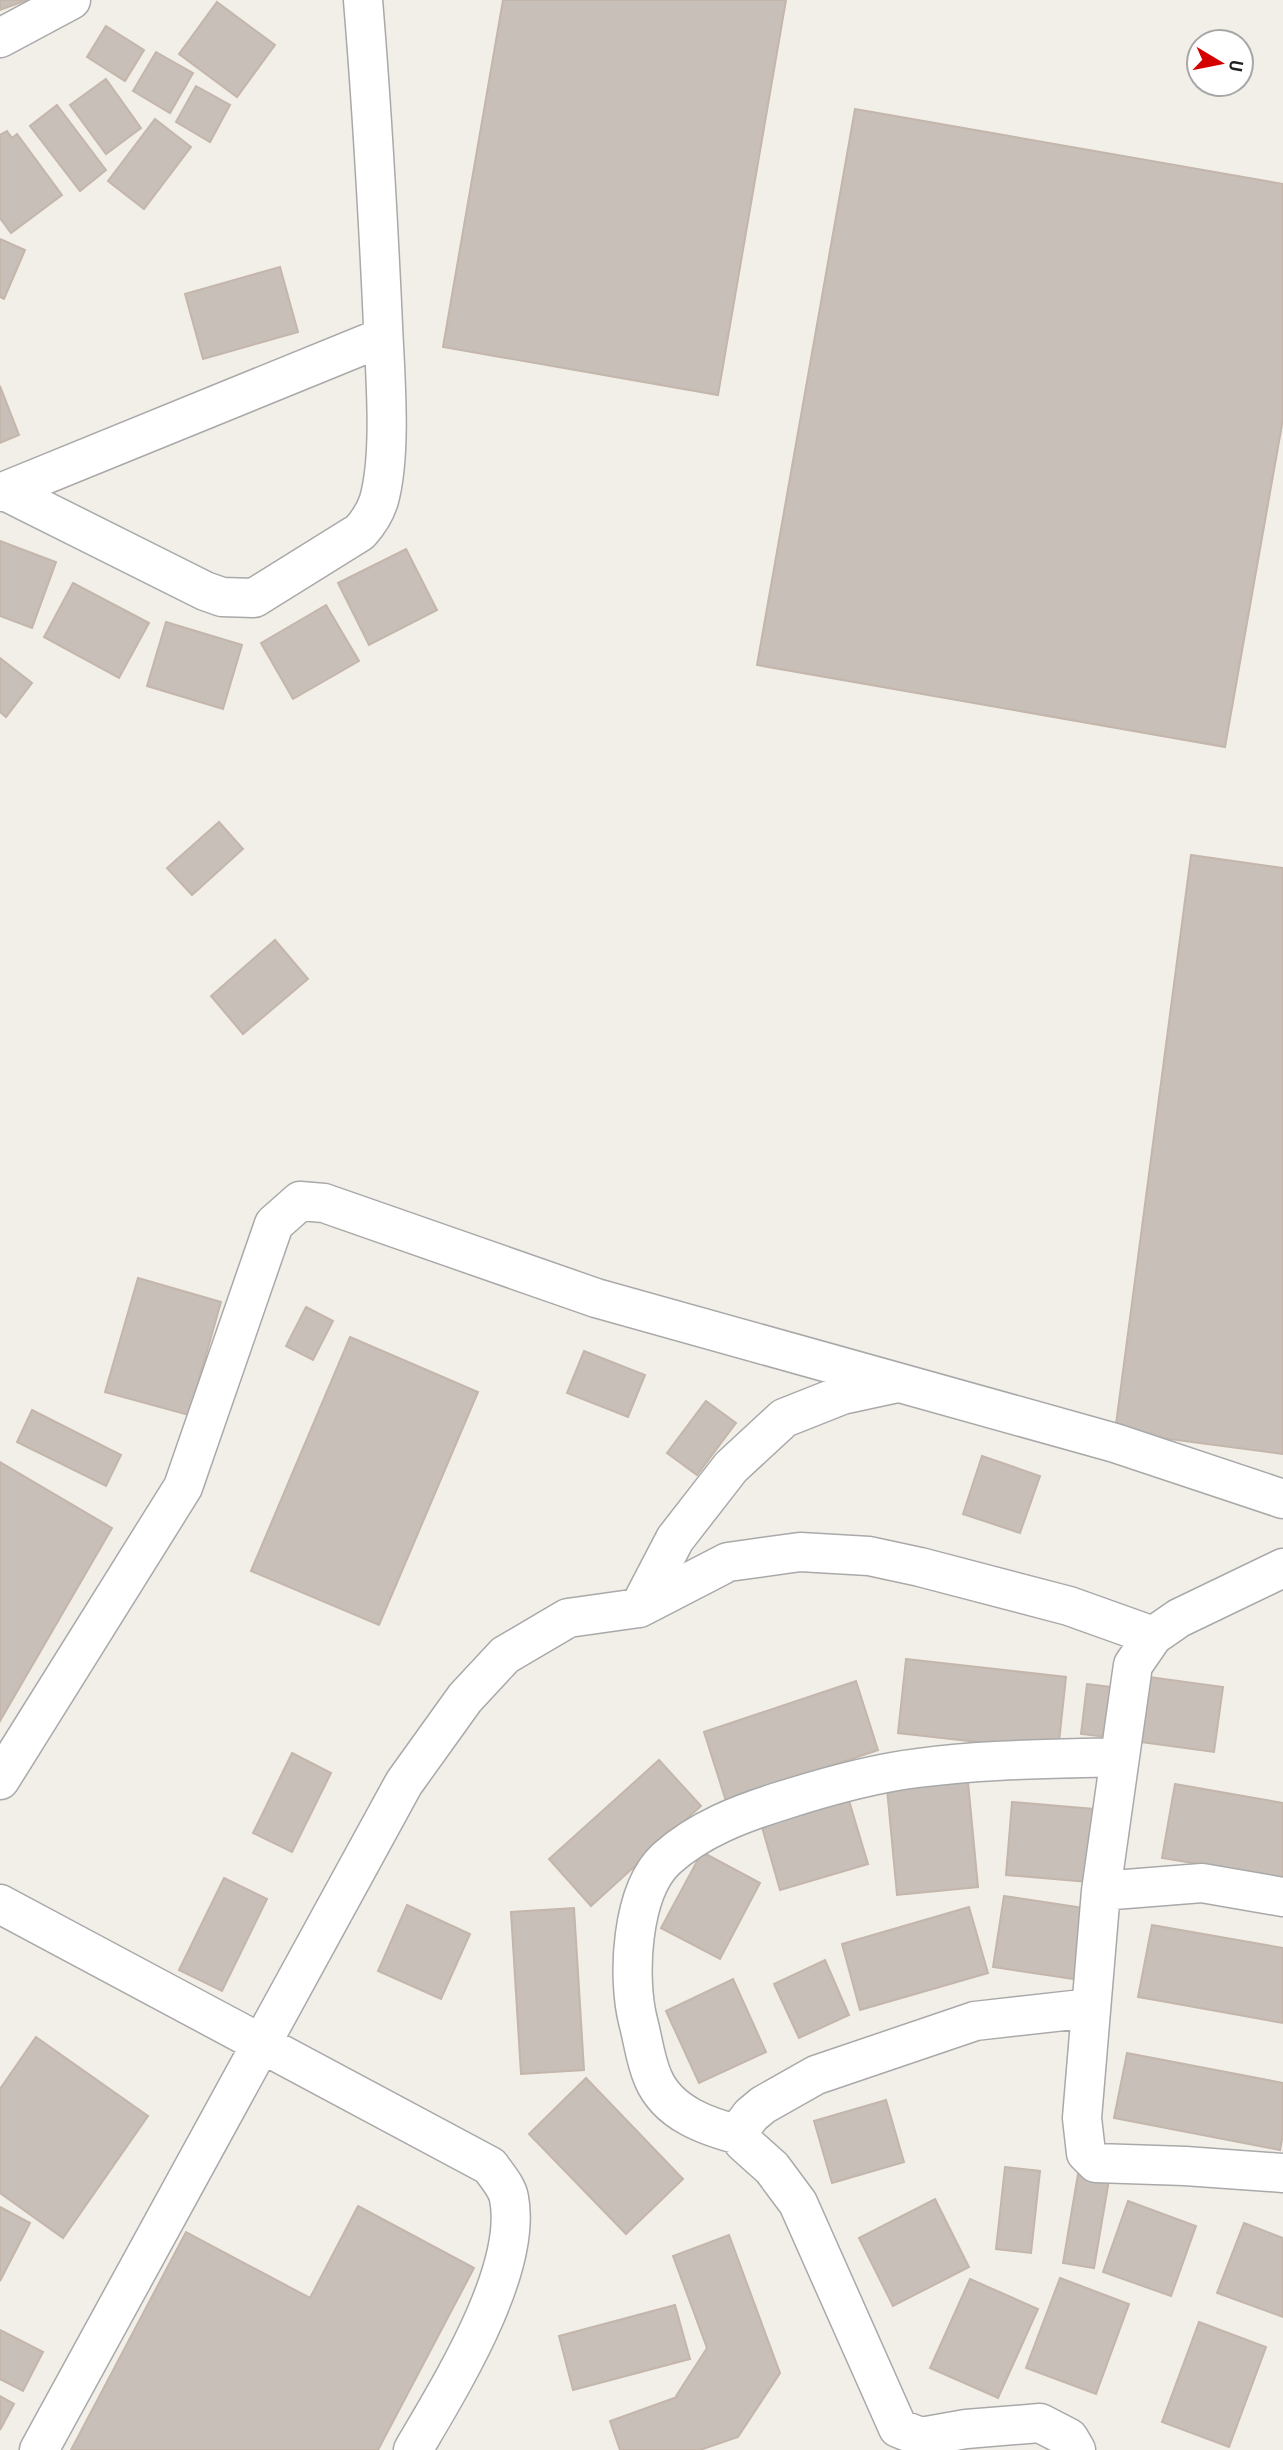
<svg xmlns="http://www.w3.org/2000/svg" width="1283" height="2450" font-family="'Archivo Narrow',sans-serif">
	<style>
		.building { fill: #c7bfb8; stroke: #c4b6ab; stroke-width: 2 }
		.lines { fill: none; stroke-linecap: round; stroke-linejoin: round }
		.minor-casing { stroke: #a9a9a9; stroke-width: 41 }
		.minor { stroke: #fff; stroke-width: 38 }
	</style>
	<rect width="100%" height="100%" fill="#f2efe9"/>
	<path class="building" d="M 0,0 L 27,0 L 0,10 Z
		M 503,0 L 786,0 L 718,395 L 443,347 Z
		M 217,2 L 275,45 L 237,97 L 179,54 Z
		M 106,26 L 144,50 L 125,81 L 87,57 Z
		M 156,52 L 193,73 L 170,113 L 133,91 Z
		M 106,79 L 141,128 L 106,154 L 70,105 Z
		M 196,86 L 230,105 L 210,142 L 176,122 Z
		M 57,105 L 106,170 L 80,191 L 30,126 Z
		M 855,109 L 1283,184 L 1283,419 L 1225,747 L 757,665 Z
		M 155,119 L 191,147 L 144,209 L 108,181 Z
		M 7,131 L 12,138 L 17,134 L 62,195 L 11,233 L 0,218 L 0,135 Z
		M 0,239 L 25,250 L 4,299 L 0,297 Z
		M 280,267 L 298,332 L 203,359 L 185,294 Z
		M 0,386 L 19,435 L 0,443 Z
		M 0,541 L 56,562 L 32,628 L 0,616 Z
		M 406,549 L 437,610 L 369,645 L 338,583 Z
		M 73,583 L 149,623 L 119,678 L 44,637 Z
		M 326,605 L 359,661 L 293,699 L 261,643 Z
		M 166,622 L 242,645 L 223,709 L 147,686 Z
		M 0,658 L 32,683 L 6,717 L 0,712 Z
		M 219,822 L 243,849 L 192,895 L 167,868 Z
		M 1191,855 L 1283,868 L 1283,1454 L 1115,1432 Z
		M 275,940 L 308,979 L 243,1034 L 211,996 Z
		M 138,1278 L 221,1302 L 189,1415 L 105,1392 Z
		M 306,1307 L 333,1321 L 313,1360 L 286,1346 Z
		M 350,1337 L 478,1392 L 379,1625 L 251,1571 Z
		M 584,1351 L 645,1375 L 628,1417 L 567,1393 Z
		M 706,1401 L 736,1423 L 697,1475 L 667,1453 Z
		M 32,1410 L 121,1455 L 106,1486 L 17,1442 Z
		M 982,1456 L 1040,1476 L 1020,1533 L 963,1514 Z
		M 0,1462 L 112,1528 L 0,1721 Z
		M 906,1659 L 1066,1677 L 1058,1751 L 898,1733 Z
		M 1149,1677 L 1223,1687 L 1214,1752 L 1140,1742 Z
		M 856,1681 L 878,1750 L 726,1801 L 704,1732 Z
		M 1087,1684 L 1112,1687 L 1106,1737 L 1081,1734 Z
		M 292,1753 L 331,1773 L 292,1852 L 253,1833 Z
		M 659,1760 L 701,1806 L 591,1906 L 549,1859 Z
		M 968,1782 L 978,1887 L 897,1895 L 887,1789 Z
		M 1175,1784 L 1283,1803 L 1283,1878 L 1162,1858 Z
		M 847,1794 L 868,1864 L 780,1890 L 760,1820 Z
		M 1012,1802 L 1094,1809 L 1088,1882 L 1006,1875 Z
		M 702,1852 L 760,1883 L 720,1959 L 661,1928 Z
		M 224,1878 L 267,1899 L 222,1991 L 179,1970 Z
		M 1004,1896 L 1084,1908 L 1074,1979 L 993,1967 Z
		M 407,1905 L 470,1934 L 441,1999 L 378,1971 Z
		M 969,1907 L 988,1973 L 860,2010 L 842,1944 Z
		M 574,1908 L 584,2070 L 521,2074 L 511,1912 Z
		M 1152,1925 L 1283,1948 L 1283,2023 L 1138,1997 Z
		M 825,1960 L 849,2015 L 799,2038 L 774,1984 Z
		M 733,1979 L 766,2052 L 699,2083 L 666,2011 Z
		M 36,2037 L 148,2116 L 63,2238 L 0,2193 L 0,2089 Z
		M 1127,2053 L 1283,2083 L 1283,2134 L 1280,2150 L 1114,2118 Z
		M 586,2078 L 683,2179 L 626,2234 L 529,2134 Z
		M 886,2100 L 904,2162 L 832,2183 L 814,2121 Z
		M 1005,2167 L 1040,2171 L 1031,2253 L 996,2249 Z
		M 1078,2174 L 1109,2180 L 1094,2268 L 1063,2263 Z
		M 935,2199 L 969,2267 L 893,2306 L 859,2238 Z
		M 1128,2201 L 1196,2226 L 1171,2296 L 1103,2272 Z
		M 358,2206 L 474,2268 L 378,2450 L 71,2450 L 186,2232 L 310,2298 Z
		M 0,2207 L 30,2223 L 0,2281 Z
		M 1244,2223 L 1283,2238 L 1283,2317 L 1217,2293 Z
		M 729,2235 L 780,2373 L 738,2437 L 700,2450 L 620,2450 L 610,2421 L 677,2397 L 676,2396 L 707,2348 L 673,2256 Z
		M 1060,2278 L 1129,2304 L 1096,2394 L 1026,2368 Z
		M 970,2279 L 1038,2309 L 998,2398 L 930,2368 Z
		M 675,2305 L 690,2359 L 573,2390 L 559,2336 Z
		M 1199,2322 L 1266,2347 L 1229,2447 L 1162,2422 Z
		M 0,2330 L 43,2352 L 23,2391 L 0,2379 Z
		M 0,2396 L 14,2404 L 0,2430 Z"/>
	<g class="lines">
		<defs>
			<path id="minor" d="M 0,38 L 71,0
				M 5,491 L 383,337
				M 0,492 L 5,491 L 205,591 L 222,597 L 254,598 L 360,532 C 369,522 375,513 379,500 C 392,453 385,374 383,325 C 378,216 372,108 363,0
				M 1283,1568 L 1179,1618 L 1153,1636 L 1133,1665 L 1101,1891 L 1082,2118 L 1086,2153 L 1096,2163 L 1185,2166 L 1283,2173
				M 639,1608 L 728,1562 L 800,1552 L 869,1556 L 920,1567 L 1069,1606 L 1153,1636
				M 0,1780 L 183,1487 L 274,1224 L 300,1201 L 324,1203 L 596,1298 L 1115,1443 L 1283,1499
				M 1101,1891 L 1202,1883 L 1283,1897
				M 0,1904 L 490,2166 C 497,2176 507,2187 509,2198 C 523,2271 449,2388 413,2450
				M 743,2136 C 708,2127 668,2114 653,2078 C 645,2060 643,2039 638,2021 C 627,1977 631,1892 666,1859 C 699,1829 742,1813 784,1800 C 825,1787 876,1773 918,1768 C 985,1759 1053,1759 1120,1757
				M 39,2450 L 404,1783 L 465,1698 L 505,1655 L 568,1618 L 639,1608 L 675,1539 L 731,1467 L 784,1418 L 842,1395 L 893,1384
				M 1076,2450 L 1069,2438 L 1040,2423 L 966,2429 L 921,2437 L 898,2428 L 798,2203 L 772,2168 L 743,2142 L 742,2127 L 751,2115 L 763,2105 L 816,2075 L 975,2021 L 1091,2008"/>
		</defs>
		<use href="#minor" class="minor-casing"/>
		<use href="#minor" class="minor"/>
	</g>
	<g transform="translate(1220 63) rotate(100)"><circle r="33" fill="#ffffff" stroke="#a7a7a7" stroke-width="2"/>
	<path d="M0-5L12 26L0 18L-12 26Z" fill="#d40000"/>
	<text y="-10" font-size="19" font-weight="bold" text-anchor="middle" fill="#222222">U</text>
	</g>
</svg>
